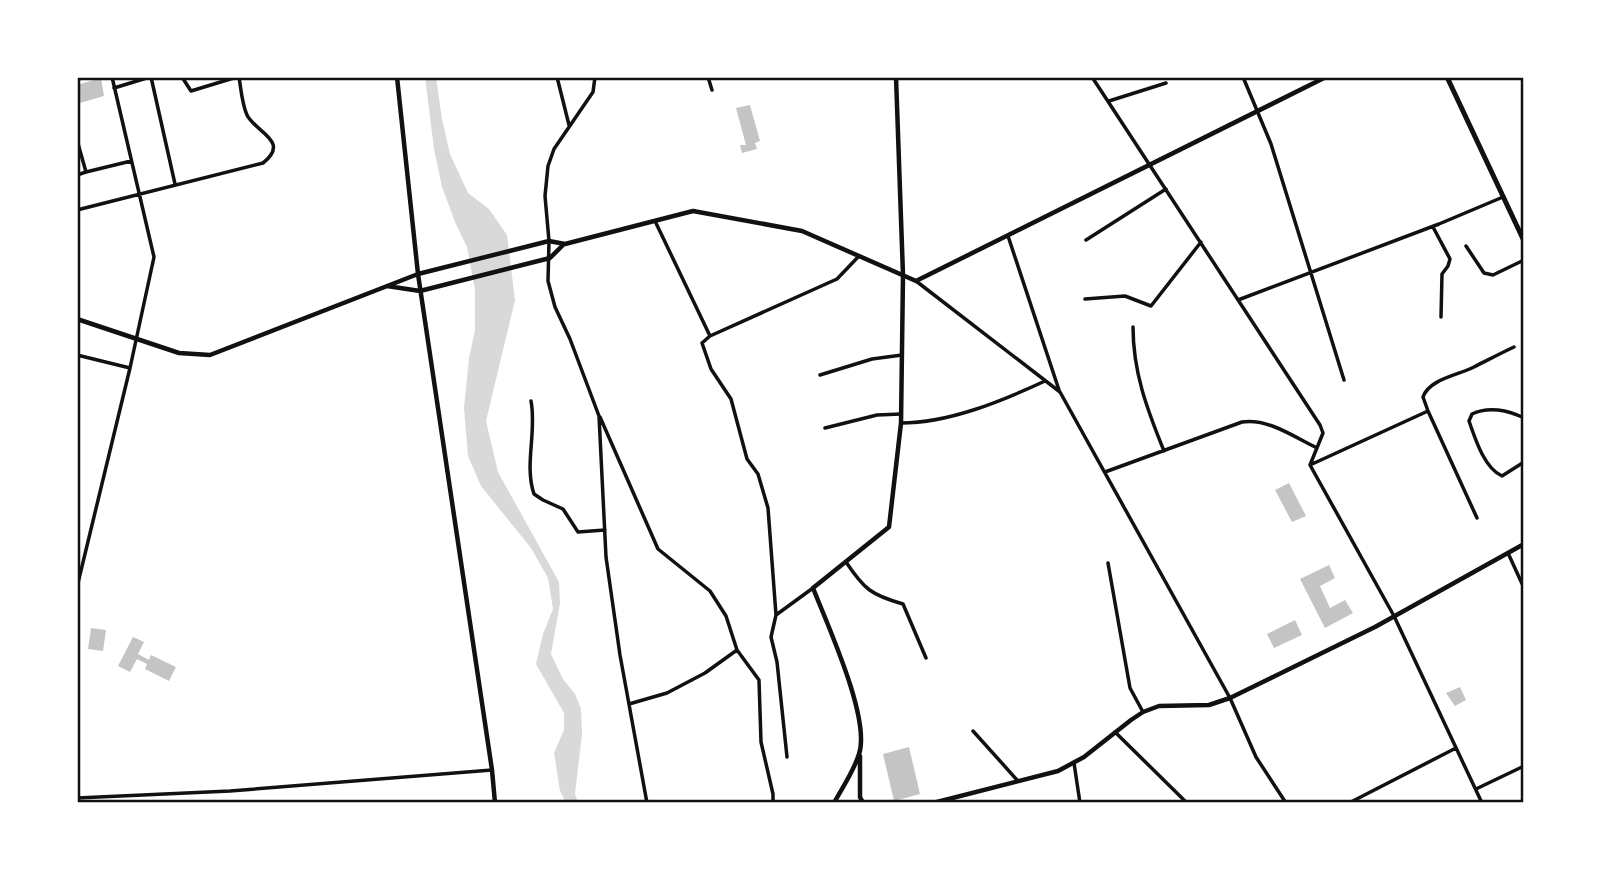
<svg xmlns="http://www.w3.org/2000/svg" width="1601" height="880" font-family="Georgia,serif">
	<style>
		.water { fill: #d9d9d9 }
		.building { fill: #c4c4c4 }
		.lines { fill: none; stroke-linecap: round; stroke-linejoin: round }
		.minor { stroke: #111; stroke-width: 3.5 }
		.tertiary { stroke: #111; stroke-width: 4.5 }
		.primary { stroke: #111; stroke-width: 5 }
		.neatline { fill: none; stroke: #111; stroke-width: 2.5 }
	</style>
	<rect width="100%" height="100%" fill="#fff"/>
	<path class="water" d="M 425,77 L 436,77 L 442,119 L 450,154 L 468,193 L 489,209 L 507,235 L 515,300 L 486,421 L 498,472 L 559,582 L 560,603 L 551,654 L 563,679 L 575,694 L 581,709 L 582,734 L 575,794 L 578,803 L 566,803 L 560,791 L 554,753 L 564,730 L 564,713 L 536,664 L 543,634 L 553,609 L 548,578 L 531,548 L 481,486 L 468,456 L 464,408 L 469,358 L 475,330 L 475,290 L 467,247 L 455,222 L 442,187 L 434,149 Z"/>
	<path class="building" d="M 101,78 L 104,96 L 80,103 L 77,85 Z
		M 750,105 L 760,141 L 755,143 L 757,149 L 742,153 L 740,145 L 746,145 L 736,108 Z
		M 1289,483 L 1306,516 L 1292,522 L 1275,490 Z
		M 1329,565 L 1335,578 L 1320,586 L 1330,608 L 1345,600 L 1353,613 L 1325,628 L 1300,579 Z
		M 1295,620 L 1302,635 L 1274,648 L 1267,634 Z
		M 91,628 L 106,630 L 103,651 L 88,649 Z
		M 133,637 L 144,642 L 138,654 L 149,660 L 151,655 L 176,667 L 169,681 L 145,669 L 147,664 L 137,659 L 130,672 L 118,666 Z
		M 1460,687 L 1466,700 L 1455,706 L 1446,693 Z
		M 909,747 L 920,794 L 894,801 L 883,754 Z"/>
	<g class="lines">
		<path class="minor" d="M 151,77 L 175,184
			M 182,77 L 191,91 L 237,77
			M 557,77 L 569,125
			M 595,77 L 593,92 L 554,149 L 548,166 L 545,196 L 549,241 L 548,281 L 555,307 L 570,339 L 599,416 L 606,557 L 620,655 L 647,803
			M 708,77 L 712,90
			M 1092,77 L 1320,425 L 1323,433 L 1310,465 L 1394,616 L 1482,803
			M 1243,77 L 1271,144 L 1344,380
			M 77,79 L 89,77
			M 114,88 L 150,77
			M 1109,101 L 1166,83
			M 77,140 L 86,172 L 77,175
			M 86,172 L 131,161
			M 77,210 L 263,163 C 291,141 255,132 247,115 C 242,104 241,89 239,77
			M 655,221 L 710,336 L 702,343 L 711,369 L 731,399 L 747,459 L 758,474 L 768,508 L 776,615 L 813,588
			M 1433,227 L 1450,259 L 1448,266 L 1442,274 L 1441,317
			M 1008,236 L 1059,390
			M 1086,240 L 1166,189
			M 1466,246 L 1484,273 L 1493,275 L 1524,260
			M 916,281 L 1060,392 L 1230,698 L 1256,757 L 1286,803
			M 1085,299 L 1125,296 L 1151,306 L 1201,242
			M 1238,300 L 1439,224 L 1503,197
			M 1133,327 C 1133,372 1147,409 1164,451
			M 710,336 L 837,279 L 859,256
			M 77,355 L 130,368
			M 820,375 L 872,359 L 902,355
			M 531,401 C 537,431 524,465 534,494 L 543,500 L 563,509 L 578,532 L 605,530
			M 1428,411 L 1423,397 C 1429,379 1459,375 1474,367 C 1488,360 1501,353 1514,347
			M 600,417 L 658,549 L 710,591 L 726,616 L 737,650 L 759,680 L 761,742 L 773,794 L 773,803
			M 1524,418 C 1508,410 1488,406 1472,414 L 1469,421 C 1475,438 1484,468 1502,476 L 1524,462
			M 901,423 C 949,423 1002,401 1045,381
			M 825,428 L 877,415 L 901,414
			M 1310,465 L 1428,411 L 1477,518
			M 1105,472 L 1242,422 C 1268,418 1294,437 1317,448
			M 1508,553 L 1524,588
			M 846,562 C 864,589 871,595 903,604 L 926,658
			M 1108,563 L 1130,688 L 1143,712
			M 77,587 L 130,368 L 154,257 L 112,77
			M 776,615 L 771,637 L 777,662 L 787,757
			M 629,704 L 667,693 L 705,673 L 737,650
			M 973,731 L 1018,781
			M 1115,732 L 1187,803
			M 1074,763 L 1080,803
			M 1476,789 L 1524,766
			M 77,798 L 230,791 L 492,770
			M 1349,803 L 1456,748"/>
		<path class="tertiary" d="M 397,77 L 418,274 L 492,770 L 495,803
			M 387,286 L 420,291 L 550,258 L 564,244
			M 77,319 L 179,353 L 210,355 L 418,274 L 549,241 L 565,244 L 693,211 L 802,231 L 916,281 L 1326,77
			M 860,756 L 860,797 L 863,803
			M 834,803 C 842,788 854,771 859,754 C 871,719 827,624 813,588 L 889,527 L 901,423 L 903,275 L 896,77
			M 933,803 L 1058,771 L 1084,757 L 1131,720 L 1143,712 L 1159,706 L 1209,705 L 1230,698 L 1375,627 L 1524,544"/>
		<path class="primary" d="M 1447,77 L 1524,241"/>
	</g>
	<rect width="1601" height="880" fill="none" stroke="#ffffff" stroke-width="158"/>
	<rect x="79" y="79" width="1443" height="722" class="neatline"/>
</svg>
